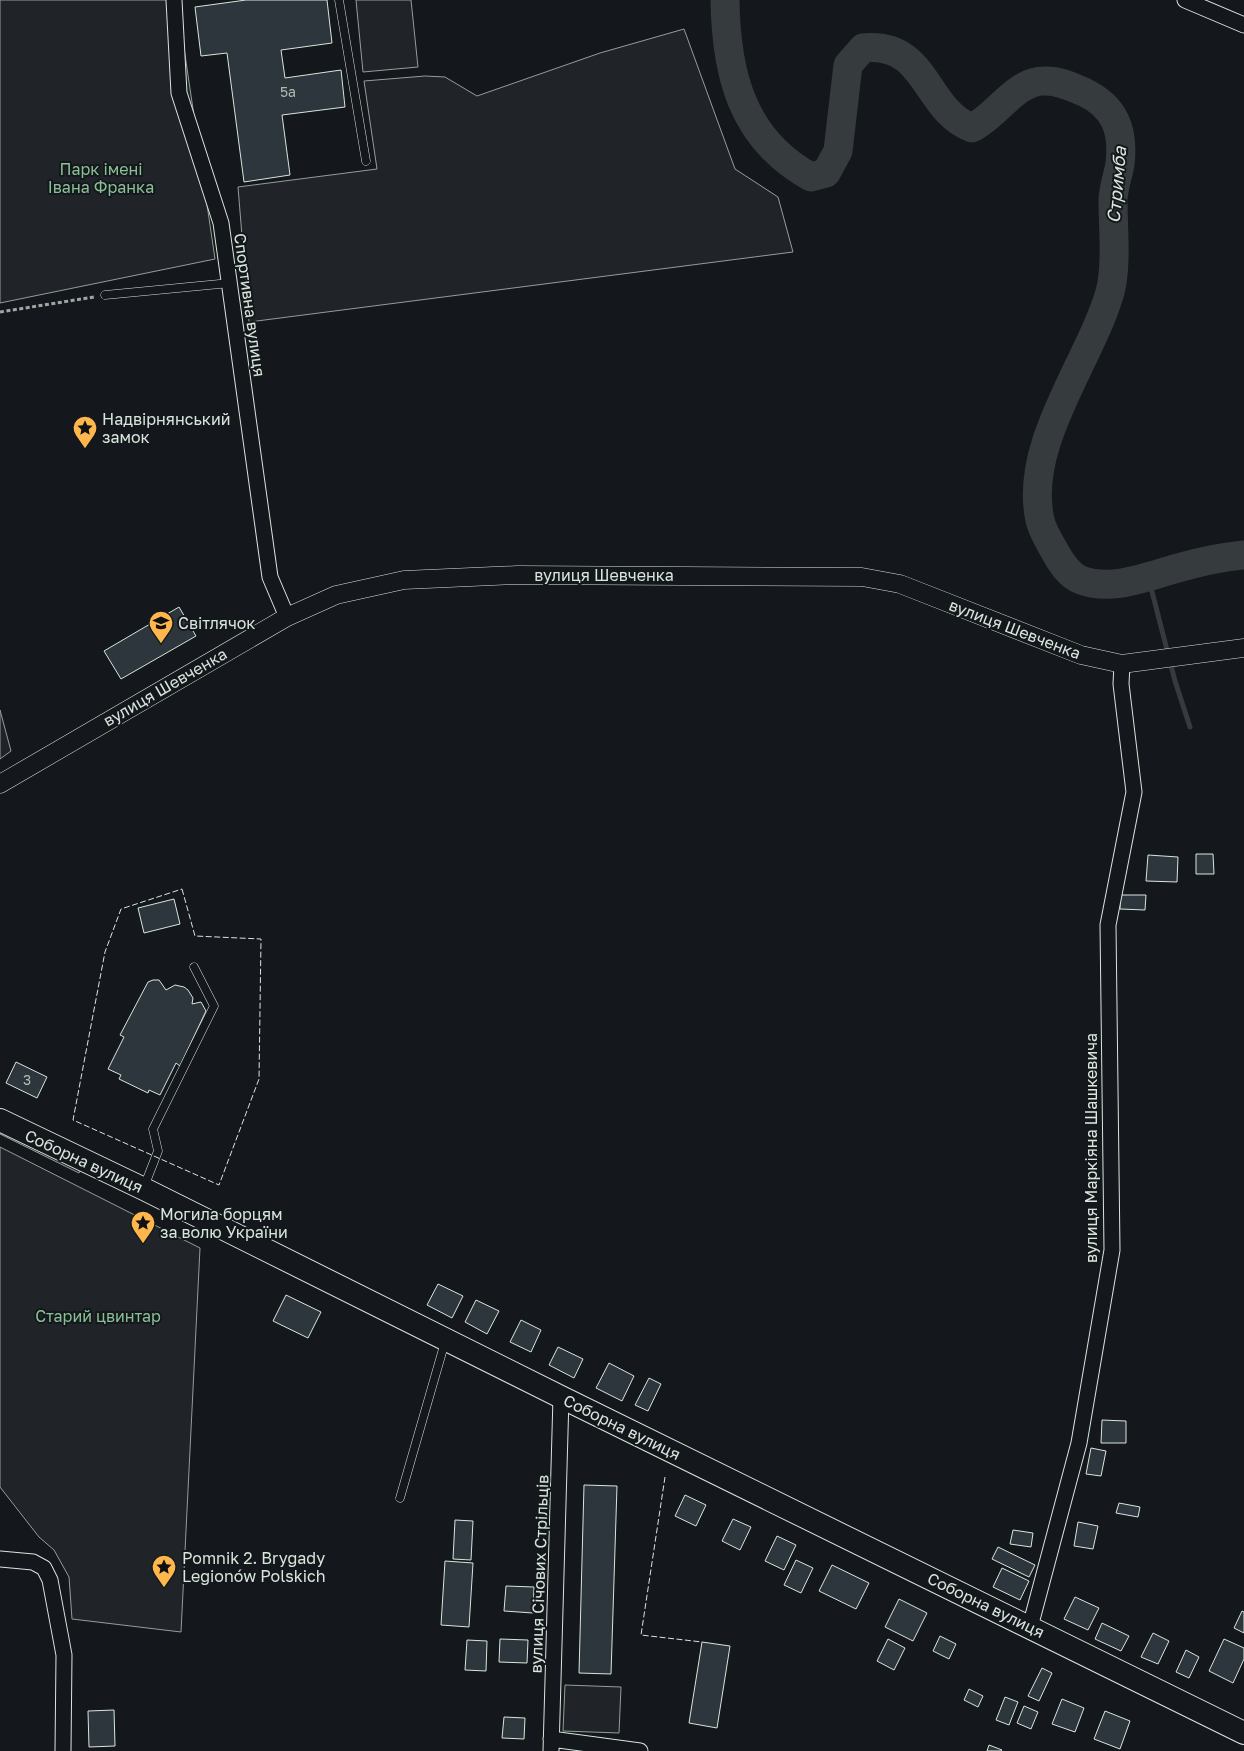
<svg xmlns="http://www.w3.org/2000/svg" width="1244" height="1751" font-family="'Golos Text',sans-serif">
	<style>
		.green { fill: #202428; stroke: #939e99 }
		.parking { fill: #24282b; stroke: #939e99 }
		.lines { fill: none; stroke-linecap: round; stroke-linejoin: round }
		.stream { stroke: #363b3e; stroke-width: 5 }
		.river { stroke: #363b3e; stroke-width: 29 }
		.building { fill: #2c363c; stroke: #d8e6dc }
		.service-casing { stroke: #d8e6dc; stroke-width: 9 }
		.minor-casing { stroke: #d8e6dc; stroke-width: 17 }
		.tertiary-casing { stroke: #d8e6dc; stroke-width: 19 }
		.primary-casing { stroke: #d8e6dc; stroke-width: 24 }
		.path { stroke: #9da8a2; stroke-width: 3; stroke-dasharray: 4 2.5; stroke-linecap: butt }
		.service { stroke: #14181c; stroke-width: 8 }
		.minor { stroke: #14181c; stroke-width: 15 }
		.tertiary { stroke: #14181c; stroke-width: 18 }
		.primary { stroke: #14181c; stroke-width: 22 }
		.fence { stroke: #d8e6dc; stroke-width: 1; stroke-dasharray: 6 2.5; stroke-linecap: butt }
		.labels { text-anchor: middle; stroke-width: 4; stroke-linejoin: round; paint-order: stroke }
		.number-label { font-size: 14px; fill: #adbab4 }
		.park-label { font-size: 16px; fill: #8ac095; stroke: #14181c }
		.street-label { font-size: 16px; fill: #d8e6dc; stroke: #14181c }
		.poi-label { font-size: 16px; fill: #d8e6dc; stroke: #14181c; text-anchor: start }
		.water-label { font-size: 18px; font-style: italic; fill: #d8e6dc; stroke: #14181c }
	</style>
	<rect width="100%" height="100%" fill="#14181c"/>
	<path class="green" d="M 0,0 L 177,0 L 215,259 L 0,303 Z
		M 356,0 L 411,0 L 418,67 L 363,72 Z
		M 684,29 L 735,169 L 778,197 L 793,252 L 249,322 L 238,187 L 377,169 L 364,81 L 425,76 L 445,77 L 477,96 L 600,53 Z
		M 0,710 L 11,751 L 0,759 Z
		M 0,1147 L 200,1248 L 181,1632 L 72,1619 L 69,1577 L 54,1550 L 39,1537 L 0,1487 Z
		M 565,1685 L 621,1687 L 619,1733 L 563,1731 Z"/>
	<path class="parking" d="M 0,1129 L 81,1169 L 79,1173 L 0,1134 Z"/>
	<g class="lines">
		<path class="stream" d="M 1148,576 L 1175,681 L 1190,727"/>
		<path class="river" d="M 725,0 C 726,74 742,139 811,177 L 826,173 L 838,151 L 848,65 L 863,48 C 928,41 924,110 972,128 C 997,116 1015,81 1044,81 C 1058,80 1072,87 1084,92 C 1115,107 1124,130 1120,164 C 1118,176 1113,188 1113,201 C 1113,228 1117,266 1110,292 C 1090,362 1023,444 1040,520 C 1042,530 1049,541 1054,550 C 1060,561 1068,575 1081,580 C 1112,592 1149,576 1178,568 C 1199,562 1222,557 1244,555"/>
	</g>
	<path class="building" d="M 246,0 L 327,0 L 332,43 L 281,50 L 285,78 L 341,70 L 345,107 L 282,115 L 290,175 L 244,182 L 227,53 L 201,56 L 195,7 Z
		M 179,607 L 196,636 L 121,679 L 104,651 Z
		M 1196,854 L 1213,854 L 1214,874 L 1196,874 Z
		M 1148,855 L 1178,857 L 1177,882 L 1146,881 Z
		M 1120,895 L 1146,895 L 1145,910 L 1120,909 Z
		M 174,899 L 180,924 L 144,933 L 138,908 Z
		M 153,980 L 159,980 L 166,990 L 175,985 L 184,987 L 188,990 L 193,998 L 192,1004 L 201,1002 L 206,1011 L 180,1066 L 176,1063 L 160,1095 L 149,1090 L 148,1093 L 119,1079 L 121,1075 L 108,1069 L 124,1037 L 120,1035 L 148,982 Z
		M 16,1062 L 47,1077 L 37,1098 L 6,1083 Z
		M 438,1284 L 463,1296 L 452,1318 L 427,1305 Z
		M 286,1295 L 321,1312 L 308,1338 L 273,1321 Z
		M 476,1300 L 499,1311 L 487,1334 L 465,1322 Z
		M 521,1320 L 541,1330 L 531,1352 L 510,1342 Z
		M 558,1347 L 583,1359 L 574,1378 L 549,1365 Z
		M 609,1363 L 634,1376 L 622,1401 L 596,1388 Z
		M 649,1378 L 661,1384 L 648,1411 L 635,1405 Z
		M 1102,1420 L 1126,1421 L 1126,1443 L 1101,1443 Z
		M 1091,1448 L 1106,1451 L 1101,1476 L 1086,1474 Z
		M 584,1485 L 617,1486 L 611,1674 L 579,1673 Z
		M 685,1495 L 706,1505 L 696,1526 L 675,1516 Z
		M 1119,1503 L 1140,1507 L 1138,1517 L 1116,1513 Z
		M 733,1519 L 751,1527 L 740,1550 L 722,1541 Z
		M 455,1520 L 473,1521 L 471,1560 L 453,1559 Z
		M 1078,1522 L 1098,1526 L 1093,1549 L 1074,1546 Z
		M 1013,1530 L 1033,1533 L 1031,1547 L 1010,1544 Z
		M 777,1536 L 796,1545 L 784,1570 L 765,1561 Z
		M 998,1547 L 1035,1565 L 1029,1577 L 992,1559 Z
		M 796,1560 L 813,1568 L 801,1593 L 784,1585 Z
		M 445,1561 L 473,1563 L 469,1627 L 441,1625 Z
		M 832,1565 L 869,1583 L 856,1609 L 819,1591 Z
		M 1002,1568 L 1029,1581 L 1020,1600 L 993,1587 Z
		M 506,1586 L 534,1587 L 533,1613 L 504,1611 Z
		M 1075,1597 L 1099,1608 L 1088,1630 L 1064,1619 Z
		M 899,1599 L 927,1613 L 913,1641 L 885,1627 Z
		M 1242,1611 L 1244,1612 L 1244,1633 L 1234,1628 Z
		M 1102,1623 L 1129,1636 L 1121,1651 L 1095,1639 Z
		M 1153,1633 L 1169,1641 L 1158,1664 L 1141,1657 Z
		M 940,1636 L 956,1644 L 949,1659 L 933,1651 Z
		M 500,1639 L 528,1640 L 527,1663 L 499,1662 Z
		M 888,1639 L 905,1648 L 894,1670 L 877,1661 Z
		M 1224,1639 L 1244,1648 L 1244,1659 L 1233,1683 L 1209,1671 Z
		M 467,1640 L 487,1641 L 486,1671 L 465,1670 Z
		M 702,1642 L 730,1646 L 717,1728 L 689,1723 Z
		M 1186,1650 L 1199,1657 L 1189,1678 L 1176,1672 Z
		M 1042,1668 L 1052,1673 L 1039,1701 L 1028,1696 Z
		M 969,1689 L 983,1696 L 978,1707 L 964,1700 Z
		M 1005,1697 L 1018,1702 L 1009,1725 L 996,1720 Z
		M 1062,1699 L 1084,1708 L 1075,1732 L 1052,1724 Z
		M 1024,1706 L 1038,1712 L 1031,1729 L 1017,1723 Z
		M 114,1710 L 115,1746 L 89,1747 L 88,1711 Z
		M 1105,1711 L 1130,1721 L 1120,1749 L 1094,1739 Z
		M 504,1717 L 525,1718 L 524,1739 L 502,1738 Z
		M 989,1745 L 1002,1750 L 1001,1751 L 987,1751 Z"/>
	<g class="lines">
		<defs>
			<path id="service" d="M 339,0 L 366,161
				M 105,295 L 230,283
				M 144,1187 L 158,1151 L 153,1129 L 214,1006 L 194,967
				M 400,1498 L 445,1342"/>
			<path id="minor" d="M 174,0 L 179,93 L 221,223 L 270,577 L 287,617
				M 1185,0 L 1244,25
				M 0,1559 L 33,1562 L 44,1568 L 50,1580 L 64,1655 L 63,1751
				M 1030,1627 L 1079,1443 L 1112,1250 L 1108,925 L 1134,792 L 1121,684 L 1122,664
				M 551,1739 L 640,1751
				M 551,1751 L 561,1397"/>
			<path id="tertiary" d="M 0,784 L 287,617 L 336,595 L 404,580 L 517,575 L 862,577 L 900,584 L 1081,655 L 1122,664 L 1244,648"/>
			<path id="primary" d="M 0,1120 L 144,1189 L 561,1397 L 1244,1733"/>
		</defs>
		<use href="#service" class="service-casing"/>
		<use href="#minor" class="minor-casing"/>
		<use href="#tertiary" class="tertiary-casing"/>
		<use href="#primary" class="primary-casing"/>
		<path class="path" d="M 0,312 L 94,297"/>
		<use href="#service" class="service"/>
		<use href="#minor" class="minor"/>
		<use href="#tertiary" class="tertiary"/>
		<use href="#primary" class="primary"/>
		<path class="fence" d="M 182,889 L 195,936 L 261,939 L 259,1079 L 219,1185 L 73,1120 L 105,952 L 121,909 Z
			M 665,1477 L 641,1635 L 702,1642"/>
	</g>
	<defs>
		<symbol id="sight-pin" viewBox="-11 -11 22 30"><path d="M0 17L-7.5 6A9.5 9.5 0 1 1 7.5 6Z" fill="#ffb74d" stroke="#14181c"/><path d="M0-6L1.8-2.2L6-1.7L2.9 1.2L3.7 5.4L0 3.3L-3.7 5.4L-2.9 1.2L-6-1.7L-1.8-2.2Z" fill="#111"/></symbol>
		<symbol id="school-pin" viewBox="-11 -11 22 30"><path d="M0 17L-7.5 6A9.5 9.5 0 1 1 7.5 6Z" fill="#ffb74d" stroke="#14181c"/><path d="M0-5L7-2L0 1L-7-2ZM-4 1L0 2.5L4 1V4Q0 6-4 4Z" fill="#111"/></symbol>
	</defs>
	<g fill-rule="evenodd">
		<use href="#sight-pin" x="71" y="414" width="28" height="38"/>
		<use href="#school-pin" x="147" y="609" width="28" height="38"/>
		<use href="#sight-pin" x="129" y="1209" width="28" height="38"/>
		<use href="#sight-pin" x="150" y="1553" width="28" height="38"/>
	</g>
	<g class="labels">
		<g class="number-label">
			<text x="288" y="97">5а</text>
			<text x="27" y="1085">3</text>
		</g>
		<g class="park-label">
			<text x="101" y="175">Парк імені<tspan x="101" dy="18">Івана Франка</tspan></text>
			<text x="98" y="1322">Старий цвинтар</text>
		</g>
		<g class="street-label">
			<text transform="translate(250 305) rotate(82)" y="6">Спортивна вулиця</text>
			<text x="604" y="581">вулиця Шевченка</text>
			<text transform="translate(1015 629) rotate(21)" y="6">вулиця Шевченка</text>
			<text transform="translate(165 687) rotate(-30)" y="6">вулиця Шевченка</text>
			<text transform="translate(1091 1148) rotate(-90)" y="6">вулиця Маркіяна Шашкевича</text>
			<text transform="translate(84 1161) rotate(25)" y="6">Соборна вулиця</text>
			<text transform="translate(622 1427) rotate(26)" y="6">Соборна вулиця</text>
			<text transform="translate(539 1574) rotate(-88)" y="6">вулиця Січових Стрільців</text>
			<text transform="translate(986 1605) rotate(26)" y="6">Соборна вулиця</text>
		</g>
		<g class="poi-label">
			<text x="102" y="425">Надвірнянський<tspan x="102" dy="18">замок</tspan></text>
			<text x="178" y="629">Світлячок</text>
			<text x="160" y="1220">Могила борцям<tspan x="160" dy="18">за волю України</tspan></text>
			<text x="182" y="1564">Pomnik 2. Brygady<tspan x="182" dy="18">Legionów Polskich</tspan></text>
		</g>
		<g class="water-label">
			<text transform="translate(1117 185) rotate(-85)" y="6">Стримба</text>
		</g>
	</g>
</svg>
